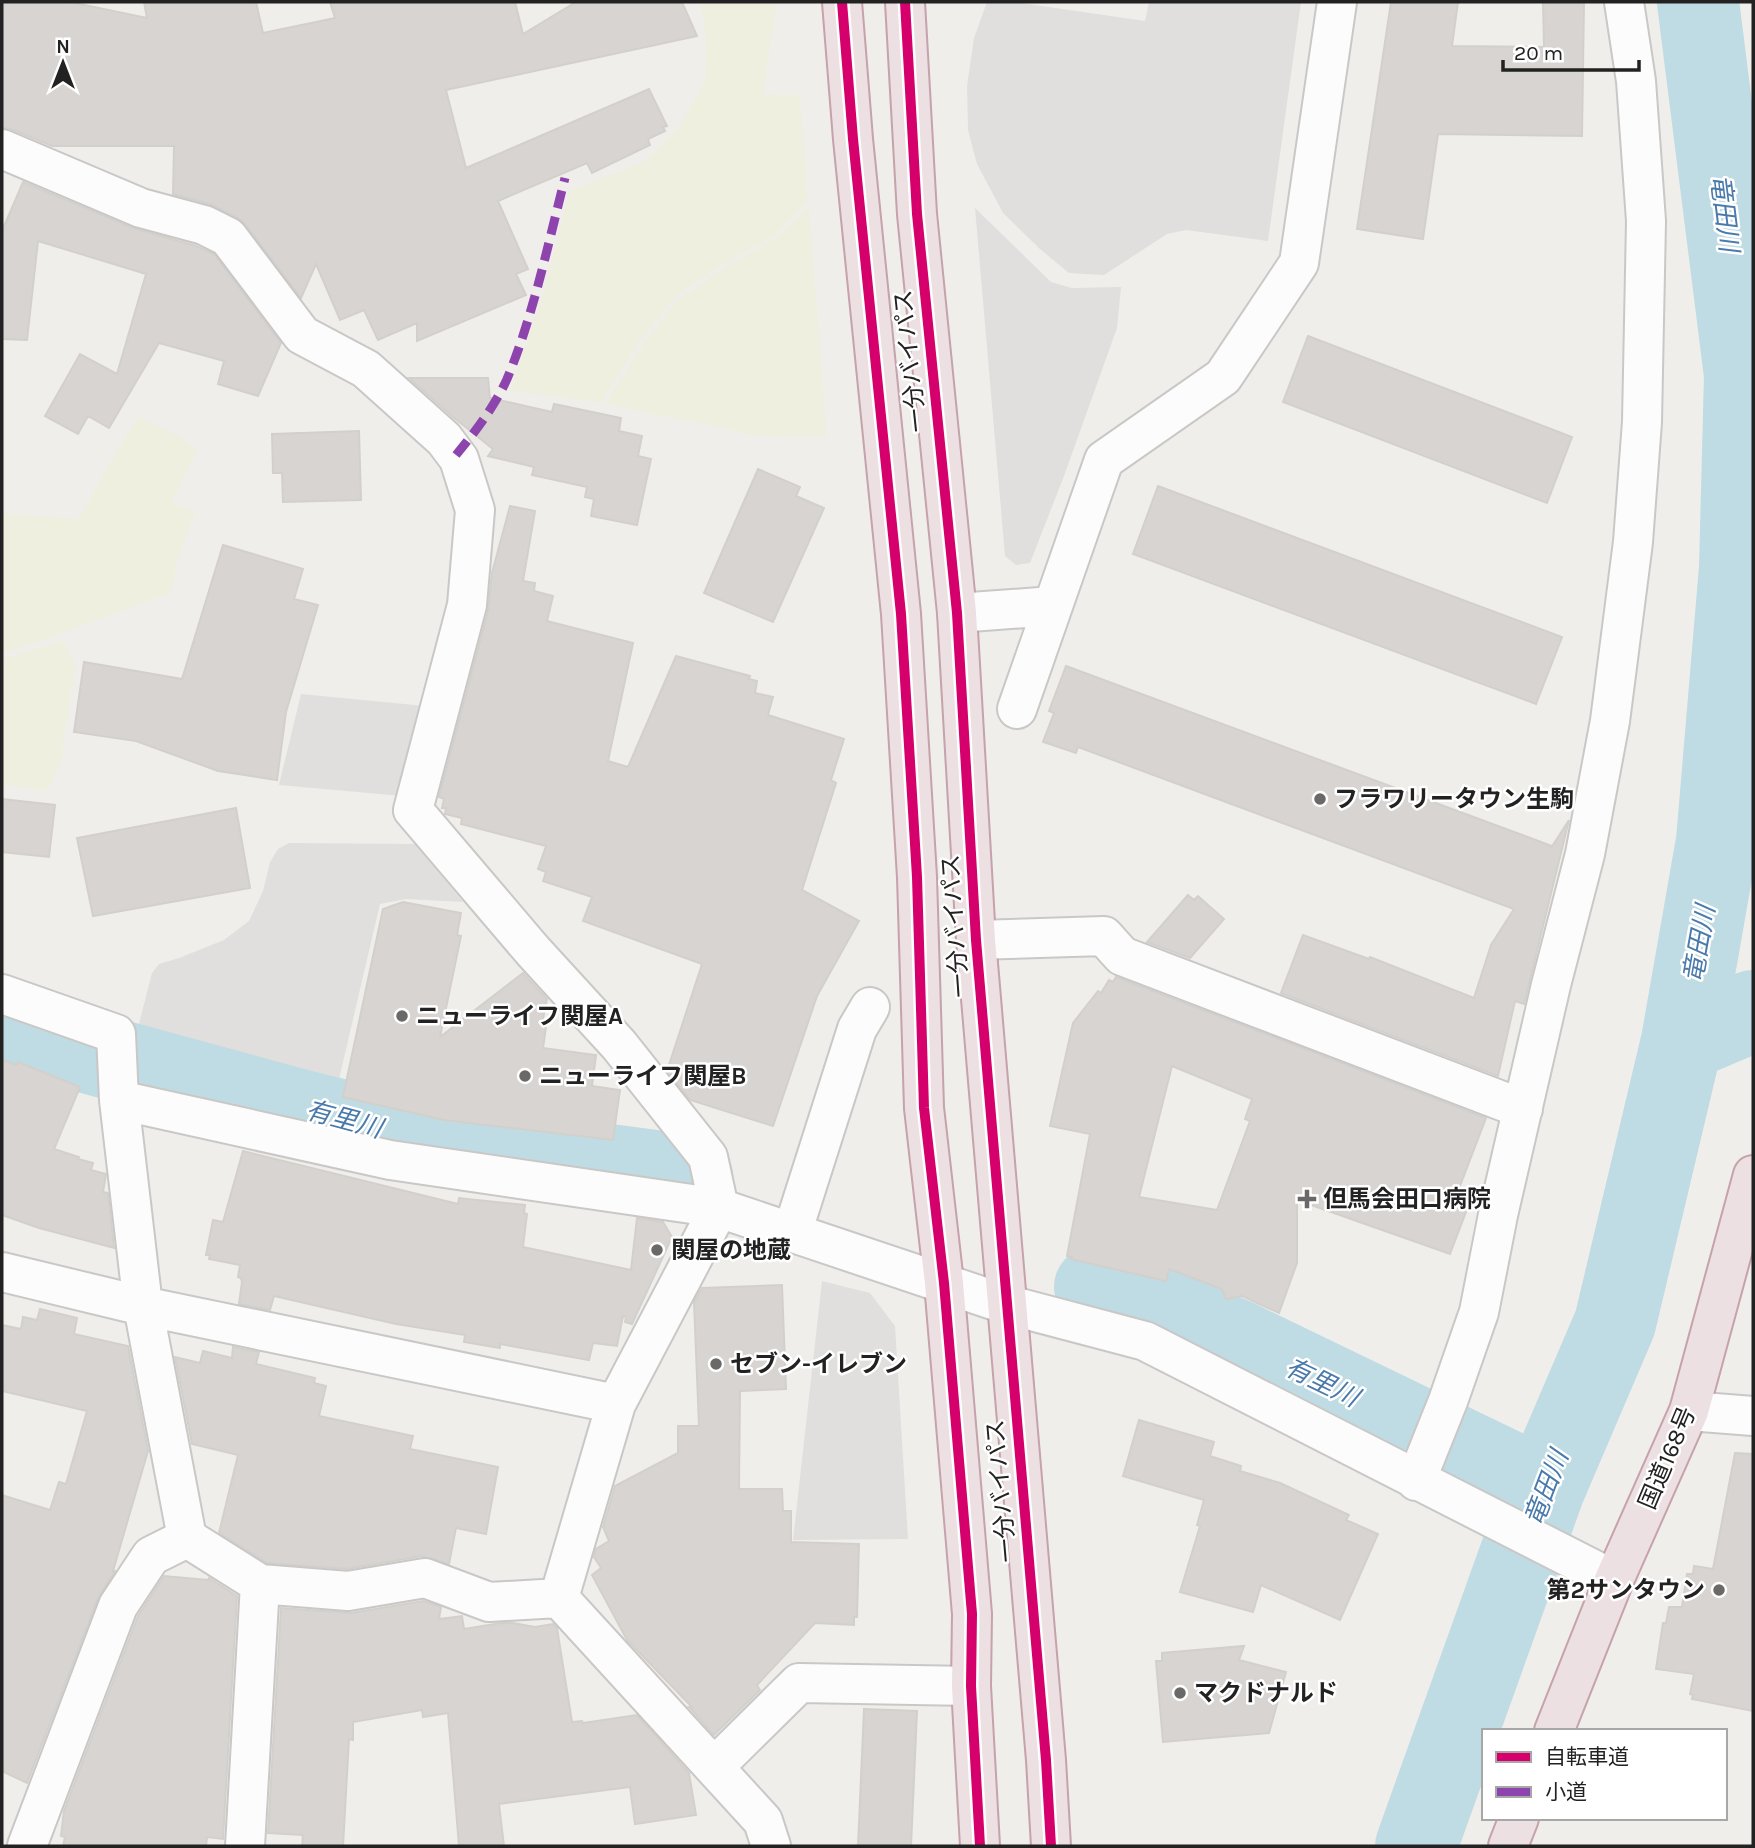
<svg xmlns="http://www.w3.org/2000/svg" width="1755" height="1848" font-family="Karla,'Noto Sans JP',sans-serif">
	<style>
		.farmland { fill: #efefdf }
		.parking { fill: #e0dfde }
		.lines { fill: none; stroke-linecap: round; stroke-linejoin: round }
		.river { stroke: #bfdbe3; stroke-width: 82 }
		.building { fill: #d7d4d2; stroke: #d3d0cc; stroke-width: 2; fill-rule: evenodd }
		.street-casing { stroke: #c9c8c7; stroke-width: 42 }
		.highway-casing { stroke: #c5a2ac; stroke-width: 42 }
		.street { stroke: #fdfcfc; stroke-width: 38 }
		.highway { stroke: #ece0e2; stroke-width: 38 }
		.quiet { stroke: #8e44ad; stroke-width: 9; stroke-dasharray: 18 9; stroke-linecap: butt }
		.cycleway-casing { stroke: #fff; stroke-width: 15 }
		.cycleway { stroke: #d6006c; stroke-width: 10 }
		.poi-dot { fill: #6a6968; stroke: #fff; stroke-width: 2.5 }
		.labels { text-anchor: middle; stroke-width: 5; stroke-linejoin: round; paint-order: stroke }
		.street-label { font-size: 24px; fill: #222; stroke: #fff }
		.poi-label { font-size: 24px; font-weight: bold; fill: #222; stroke: #fff; text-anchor: start }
		.water-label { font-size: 26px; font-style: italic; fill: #4a7aab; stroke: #fff }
	</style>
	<rect width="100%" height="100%" fill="#f0eeeb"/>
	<path class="farmland" d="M 700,2 L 777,2 L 763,94 L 800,95 L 808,200 L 773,237 L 724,263 L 673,298 L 636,347 L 601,403 L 510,391 L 545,288 L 570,191 L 645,161 L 677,130 L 706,79 L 706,38 Z
		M 809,206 L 827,437 L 758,436 L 605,404 L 640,349 L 675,302 L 727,266 L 778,237 Z
		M 139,417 L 180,437 L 197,451 L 171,502 L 195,512 L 177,563 L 171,593 L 35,643 L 2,653 L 2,513 L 79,519 L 111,460 Z
		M 62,641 L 76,664 L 64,734 L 62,761 L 47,791 L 2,784 L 2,659 Z"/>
	<path class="parking" d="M 987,2 L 1014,2 L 1145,21 L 1149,2 L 1301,2 L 1268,241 L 1186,230 L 1167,234 L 1104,275 L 1069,273 L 1040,249 L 1003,213 L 977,164 L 968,130 L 967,86 L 974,38 Z
		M 975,208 L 1051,282 L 1072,288 L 1121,287 L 1117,328 L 1064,476 L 1030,563 L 1016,565 L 1005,556 Z
		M 301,694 L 425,706 L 402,796 L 279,785 Z
		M 289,843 L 415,844 L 463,902 L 406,899 L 380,904 L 333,1105 L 133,1047 L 152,973 L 159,964 L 179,958 L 224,940 L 249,921 L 263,891 L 270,862 L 278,849 Z
		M 822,1281 L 870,1293 L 895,1326 L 908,1539 L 793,1540 Z"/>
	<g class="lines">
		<path class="river" d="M 2,1029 L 303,1111 L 427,1141 L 692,1176
			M 1682,1041 L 1753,1011
			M 1095,1287 L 1173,1313 L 1238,1341 L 1544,1489
			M 1416,1846 L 1544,1489 L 1615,1323 L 1682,1041 L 1717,841 L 1740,568 L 1745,375 L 1698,2"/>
	</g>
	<path class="building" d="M 2,2 L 70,2 L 147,18 L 144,2 L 256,2 L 263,33 L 335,18 L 330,2 L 515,2 L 523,34 L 576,2 L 682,2 L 697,36 L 446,90 L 466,168 L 649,89 L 667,126 L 663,127 L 665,131 L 648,139 L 650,145 L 592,173 L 587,163 L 498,201 L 528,269 L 516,274 L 526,295 L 417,341 L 417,323 L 378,340 L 364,310 L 340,320 L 316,264 L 301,298 L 245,224 L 238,218 L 210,204 L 173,194 L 174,146 L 52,146 L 11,129 L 2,128 Z
		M 1391,2 L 1458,2 L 1452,46 L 1544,47 L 1543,2 L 1584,2 L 1582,136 L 1438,134 L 1423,239 L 1357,229 Z
		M 23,182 L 133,228 L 196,246 L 214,254 L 281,343 L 258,396 L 218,384 L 224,361 L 159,343 L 109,428 L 88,416 L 78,434 L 45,416 L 80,354 L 117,374 L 146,274 L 38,241 L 27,340 L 2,339 L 2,231 Z
		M 1308,336 L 1572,437 L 1547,503 L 1283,402 Z
		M 409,378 L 488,378 L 490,398 L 552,412 L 554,404 L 621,418 L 619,431 L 642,436 L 638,456 L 651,459 L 637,525 L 591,516 L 594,499 L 585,497 L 587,487 L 532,475 L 534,467 L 488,456 L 493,449 L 453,417 Z
		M 359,431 L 361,500 L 283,502 L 282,473 L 273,473 L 272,434 Z
		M 758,469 L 800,487 L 796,496 L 824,508 L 773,622 L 704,593 Z
		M 1158,486 L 1562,637 L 1536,704 L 1133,554 Z
		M 510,506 L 535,511 L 523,581 L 535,583 L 534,591 L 553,596 L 547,621 L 633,643 L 608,761 L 628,767 L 676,656 L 750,676 L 749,679 L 757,681 L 755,693 L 773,697 L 768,715 L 844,739 L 831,780 L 836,783 L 802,890 L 859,921 L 817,996 L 773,1126 L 690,1100 L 667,1071 L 702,964 L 583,921 L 592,897 L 543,881 L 546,872 L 538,869 L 546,846 L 461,824 L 462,818 L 445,814 L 446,808 L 442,808 L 444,799 L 439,797 L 488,611 L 492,573 Z
		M 223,545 L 303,569 L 294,599 L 318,605 L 286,712 L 277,780 L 218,771 L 136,741 L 74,732 L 84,662 L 182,679 Z
		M 1066,666 L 1552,846 L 1551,848 L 1569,820 L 1524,1004 L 1515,1001 L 1498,1076 L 1281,993 L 1303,935 L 1369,959 L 1370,957 L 1474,998 L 1491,945 L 1514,909 L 1078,747 L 1076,753 L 1043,742 L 1054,713 L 1049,711 Z
		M 2,799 L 55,805 L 49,857 L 2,852 Z
		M 236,808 L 250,888 L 93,916 L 77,838 Z
		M 1188,895 L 1194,900 L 1198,896 L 1224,919 L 1190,958 L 1147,942 Z
		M 403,902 L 461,913 L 457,935 L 461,936 L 440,1037 L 523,973 L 547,999 L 543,1019 L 547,1020 L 543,1048 L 596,1055 L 592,1086 L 620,1090 L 613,1140 L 444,1120 L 343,1097 L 383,909 Z
		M 1116,977 L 1486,1118 L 1455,1199 L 1469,1204 L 1450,1254 L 1297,1200 L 1297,1263 L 1279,1313 L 1242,1296 L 1226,1299 L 1222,1289 L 1169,1269 L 1166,1281 L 1071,1259 L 1072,1257 L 1067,1256 L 1090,1134 L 1050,1126 L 1073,1023 L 1098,991 L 1101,993 L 1109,980 L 1113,982 ZM 1172,1066 L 1252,1099 L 1245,1119 L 1250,1121 L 1217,1210 L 1139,1197 Z
		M 2,1060 L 17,1065 L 18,1062 L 80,1087 L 54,1149 L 79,1157 L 78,1159 L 93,1163 L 91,1170 L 106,1174 L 103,1192 L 108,1193 L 114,1248 L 39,1228 L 2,1215 Z
		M 243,1151 L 458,1204 L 459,1198 L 525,1205 L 524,1213 L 527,1214 L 523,1247 L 631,1270 L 637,1218 L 663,1222 L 672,1237 L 632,1324 L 625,1322 L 626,1317 L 623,1316 L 617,1346 L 593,1343 L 589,1360 L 500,1344 L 500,1348 L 464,1342 L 465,1335 L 396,1324 L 274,1296 L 270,1310 L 239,1304 L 242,1282 L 241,1278 L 238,1277 L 240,1265 L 209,1259 L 210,1255 L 206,1255 L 213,1220 L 223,1222 Z
		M 782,1285 L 786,1389 L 740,1391 L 739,1489 L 782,1489 L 783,1511 L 791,1511 L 791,1542 L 859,1544 L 857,1617 L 854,1617 L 854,1625 L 815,1623 L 757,1685 L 760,1690 L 714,1735 L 689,1707 L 692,1707 L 627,1640 L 592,1575 L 601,1568 L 594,1557 L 596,1549 L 609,1541 L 603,1527 L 615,1486 L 678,1453 L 678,1426 L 699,1426 L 694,1302 L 702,1288 Z
		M 40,1309 L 77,1318 L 74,1334 L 128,1346 L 148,1451 L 113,1571 L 115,1571 L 98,1598 L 27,1783 L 2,1771 L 2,1495 L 50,1510 L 59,1482 L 66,1484 L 87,1411 L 2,1391 L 2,1325 L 21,1329 L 23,1317 L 37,1320 Z
		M 233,1347 L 259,1352 L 256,1364 L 315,1378 L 314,1383 L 326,1386 L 319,1416 L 413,1436 L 410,1449 L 498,1467 L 486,1534 L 456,1528 L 449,1564 L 422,1556 L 347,1569 L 267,1563 L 219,1533 L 238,1455 L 192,1444 L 175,1357 L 200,1363 L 203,1351 L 232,1358 Z
		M 1139,1420 L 1214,1442 L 1210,1456 L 1241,1466 L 1240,1471 L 1280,1483 L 1349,1515 L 1346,1520 L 1378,1534 L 1340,1620 L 1261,1585 L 1253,1612 L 1180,1592 L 1200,1526 L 1197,1525 L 1204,1500 L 1123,1476 Z
		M 1735,1453 L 1753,1454 L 1753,1711 L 1692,1699 L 1693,1695 L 1690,1694 L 1694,1674 L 1656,1669 L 1663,1623 L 1666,1623 L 1669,1607 L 1682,1607 L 1687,1574 L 1693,1574 L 1694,1566 L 1713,1569 Z
		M 164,1576 L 208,1580 L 209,1578 L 237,1596 L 223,1839 L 207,1837 L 206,1846 L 63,1846 L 65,1837 L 61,1836 L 64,1811 L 138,1616 Z
		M 423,1601 L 441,1607 L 439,1619 L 462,1616 L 464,1629 L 501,1623 L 513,1623 L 535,1627 L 553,1624 L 557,1628 L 572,1722 L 582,1721 L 583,1723 L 637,1715 L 689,1773 L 696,1815 L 635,1824 L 630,1787 L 499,1804 L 504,1846 L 459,1846 L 448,1713 L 423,1717 L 422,1710 L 353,1722 L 353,1740 L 349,1739 L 343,1846 L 302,1846 L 303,1835 L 268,1833 L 281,1608 L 351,1613 Z
		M 1244,1646 L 1239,1660 L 1286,1672 L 1269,1733 L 1163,1742 L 1156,1661 L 1162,1661 L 1162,1653 Z
		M 864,1709 L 917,1711 L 911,1846 L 858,1846 Z"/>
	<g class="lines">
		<defs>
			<path id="street" d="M 2,149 L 141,208 L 204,225 L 228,237 L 302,335 L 366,369 L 444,439 L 459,459 L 475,510 L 467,605 L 413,810 L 533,951 L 619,1045 L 708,1157 L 719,1208 L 616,1404 L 559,1598 L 763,1821 L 771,1846
				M 957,613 L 1053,606
				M 1017,709 L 1104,460 L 1223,377 L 1299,263 L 1337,2
				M 976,940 L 1104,936 L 1122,956 L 1523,1109
				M 2,994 L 116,1034 L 119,1100 L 143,1306 L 187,1538 L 260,1584 L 348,1591 L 425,1578 L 489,1602 L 559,1598
				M 119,1100 L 390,1160 L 719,1208 L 1005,1304 L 1145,1341 L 1614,1580
				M 792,1233 L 857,1029 L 870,1007
				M 2,1272 L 143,1306 L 616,1404
				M 1689,1411 L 1753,1416
				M 1416,1481 L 1448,1401 L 1479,1312 L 1498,1215 L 1551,985 L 1585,854 L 1610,721 L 1633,542 L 1642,422 L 1646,221 L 1636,81 L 1624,2
				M 714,1767 L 799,1683 L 971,1686
				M 27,1846 L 118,1606 L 151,1556 L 187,1538
				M 245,1846 L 260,1584"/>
			<path id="highway" d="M 842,2 L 853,139 L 901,614 L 917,877 L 924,1108 L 944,1283 L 972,1614 L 971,1686 L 980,1846
				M 905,2 L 917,214 L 957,613 L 976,940 L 1046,1760 L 1051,1846
				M 1554,1731 L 1614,1580 L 1689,1411 L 1753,1175
				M 1508,1846 L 1519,1818"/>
		</defs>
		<use href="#street" class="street-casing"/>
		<use href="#highway" class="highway-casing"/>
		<use href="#street" class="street"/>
		<use href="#highway" class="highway"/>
		<path class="quiet" d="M 456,455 C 475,432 495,406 507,379 C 533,317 548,244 565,178"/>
		<defs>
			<path id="cycleway" d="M 842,2 L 853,139 L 901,614 L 917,877 L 924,1108 L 944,1283 L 972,1614 L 971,1686 L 980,1846
				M 905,2 L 917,214 L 957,613 L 976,940 L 1046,1760 L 1051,1846"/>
		</defs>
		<use href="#cycleway" class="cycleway-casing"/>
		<use href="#cycleway" class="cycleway"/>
	</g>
	<g class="poi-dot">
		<circle cx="1320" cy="799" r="7"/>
		<circle cx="402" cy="1016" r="7"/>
		<circle cx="525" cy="1076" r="7"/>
		<path d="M1303.5 1188.5h7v7h7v7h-7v7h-7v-7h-7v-7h7z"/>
		<circle cx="657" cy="1250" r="7"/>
		<circle cx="716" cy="1364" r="7"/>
		<circle cx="1719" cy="1590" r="7"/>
		<circle cx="1180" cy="1693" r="7"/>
	</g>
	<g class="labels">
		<g class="street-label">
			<text transform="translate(910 361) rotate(-96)" y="8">一分バイパス</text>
			<text transform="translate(955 926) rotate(-94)" y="8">一分バイパス</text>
			<text transform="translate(1667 1458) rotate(-67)" y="8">国道168号</text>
			<text transform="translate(1001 1491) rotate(-95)" y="8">一分バイパス</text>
		</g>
		<g class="poi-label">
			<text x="1334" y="807">フラワリータウン生駒</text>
			<text x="416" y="1024">ニューライフ関屋A</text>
			<text x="539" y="1084">ニューライフ関屋B</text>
			<text x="1323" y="1207">但馬会田口病院</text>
			<text x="671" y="1258">関屋の地蔵</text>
			<text x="730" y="1372">セブン-イレブン</text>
			<text x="1705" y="1598" text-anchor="end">第2サンタウン</text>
			<text x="1194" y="1701">マクドナルド</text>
		</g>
		<g class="water-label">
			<text transform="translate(1725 213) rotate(83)" y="9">竜田川</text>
			<text transform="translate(1699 944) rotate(-80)" y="9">竜田川</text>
			<text transform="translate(344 1119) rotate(15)" y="9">有里川</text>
			<text transform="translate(1322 1382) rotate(26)" y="9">有里川</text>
			<text transform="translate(1546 1488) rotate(-69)" y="9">竜田川</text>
		</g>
	</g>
	<rect width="1755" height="1848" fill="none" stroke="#222222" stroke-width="7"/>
	<rect x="1482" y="1729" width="245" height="91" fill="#ffffff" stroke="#a7a7a7" stroke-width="2"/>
	<rect x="1496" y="1752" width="35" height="10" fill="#d6006c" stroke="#a7a7a7" stroke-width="2"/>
	<text x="1545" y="1764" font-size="21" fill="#222222">自転車道</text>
	<rect x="1496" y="1787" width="35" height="10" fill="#8e44ad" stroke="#a7a7a7" stroke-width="2"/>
	<text x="1545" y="1799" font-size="21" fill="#222222">小道</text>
	<g transform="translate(63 63)" stroke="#ffffff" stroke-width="5" paint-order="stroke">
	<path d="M0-5L12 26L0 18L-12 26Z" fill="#222222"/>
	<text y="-10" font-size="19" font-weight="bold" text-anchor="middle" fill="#222222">N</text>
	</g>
	<path d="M1503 60v10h136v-10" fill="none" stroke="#222222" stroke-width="3.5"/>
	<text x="1514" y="60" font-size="21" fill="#222222" stroke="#ffffff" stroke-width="5" paint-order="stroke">20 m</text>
</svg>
